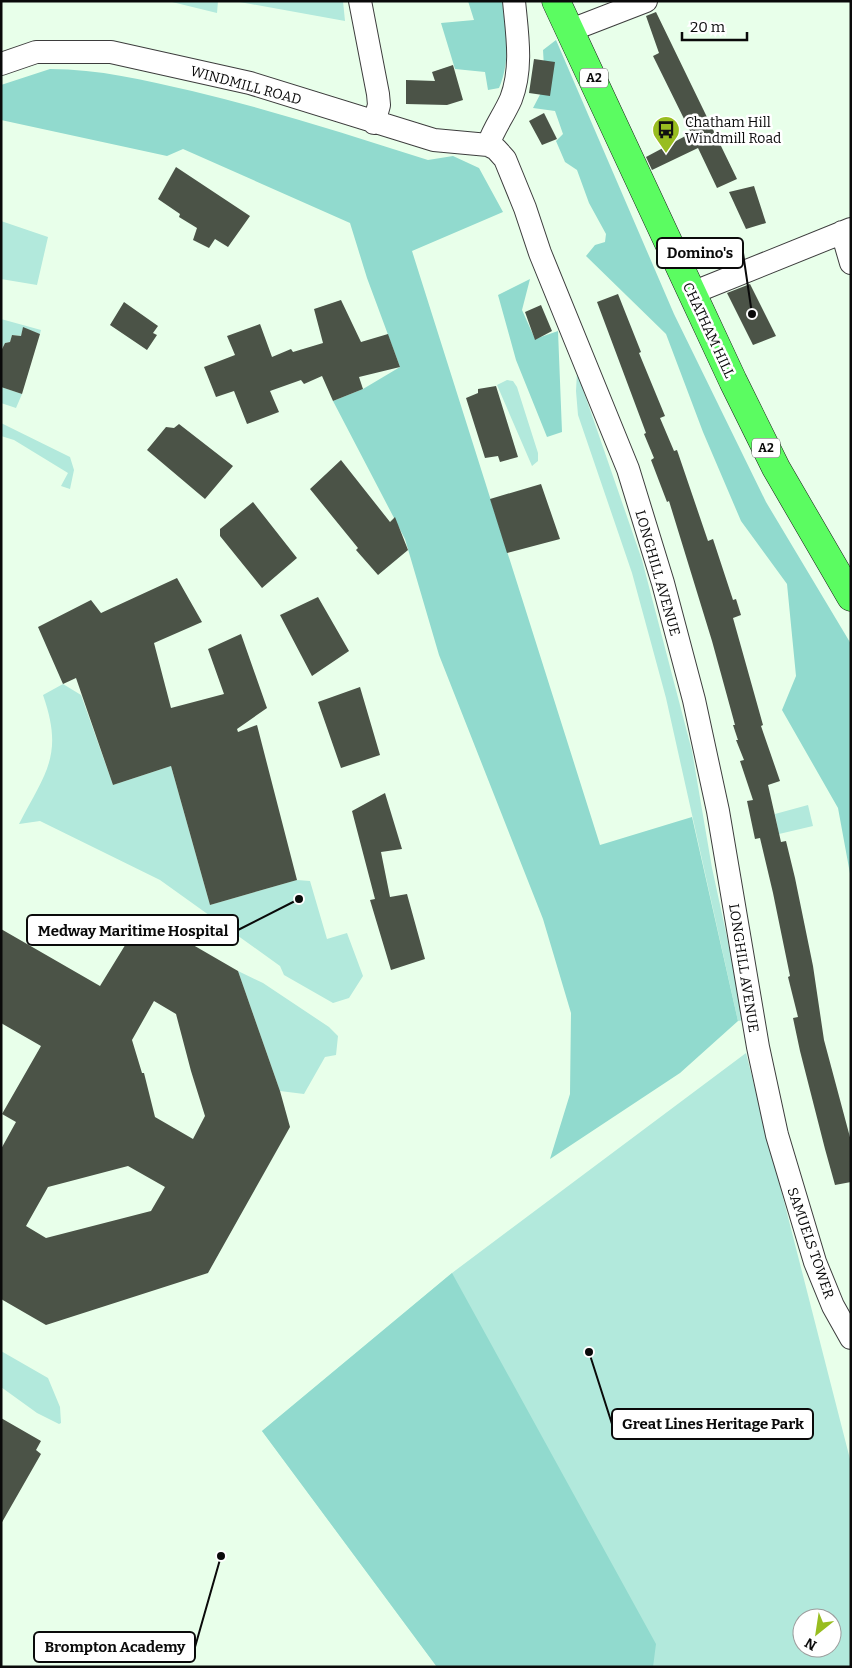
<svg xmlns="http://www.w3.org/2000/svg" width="852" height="1668" font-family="Bitter,serif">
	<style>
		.green { fill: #b2e9dc; fill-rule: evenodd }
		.forest { fill: #91dace }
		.building { fill: #4b5347; fill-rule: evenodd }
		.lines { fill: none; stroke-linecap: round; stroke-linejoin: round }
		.street-casing { stroke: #3d3d3d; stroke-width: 24 }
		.primary-casing { stroke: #1b1b1b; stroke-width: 29 }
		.street { stroke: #fff; stroke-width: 22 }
		.primary { stroke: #5bfc61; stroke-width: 28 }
		.labels { text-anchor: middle; stroke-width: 5; stroke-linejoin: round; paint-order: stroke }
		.shield { fill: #fff; stroke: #545454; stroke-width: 1 }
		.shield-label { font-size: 12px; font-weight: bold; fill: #0a0a0a }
		.street-label { font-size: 14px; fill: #0a0a0a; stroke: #fff }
		.poi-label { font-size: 14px; fill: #0a0a0a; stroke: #fff; text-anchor: start }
		.leader { fill: none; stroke: #0a0a0a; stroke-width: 2 }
		.callout-dot { fill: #0a0a0a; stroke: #fff; stroke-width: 2 }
		.callout { fill: #fff; stroke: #0a0a0a; stroke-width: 2 }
		.callout-label { font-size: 15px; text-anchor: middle; font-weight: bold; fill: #0a0a0a }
	</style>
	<rect width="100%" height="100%" fill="#e8ffea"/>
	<path class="green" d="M 169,1 L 218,1 L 217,13 L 172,2 Z
		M 234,1 L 343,1 L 345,21 Z
		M 1,221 L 48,237 L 37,285 L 1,279 Z
		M 1,319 L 41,330 L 40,334 L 23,328 L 21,336 L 12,335 L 10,342 L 5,343 L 1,350 Z
		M 577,372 L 642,560 L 692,751 L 712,868 L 745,1020 L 738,1021 L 666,698 L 632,573 L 578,415 L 576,391 Z
		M 507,380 L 513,381 L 517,387 L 538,453 L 538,461 L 532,466 L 497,385 Z
		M 1,387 L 22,394 L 16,408 L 1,403 Z
		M 1,423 L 70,457 L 74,470 L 70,489 L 61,486 L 68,473 L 14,440 L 1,436 Z
		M 63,684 L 81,695 L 113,785 L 171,766 L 210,905 L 297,880 L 310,881 L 327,939 L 347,933 L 363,976 L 349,998 L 333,1003 L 284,975 L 280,966 L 160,880 L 40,821 L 19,824 C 46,772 64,755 43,695 Z
		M 808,805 L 813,826 L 779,834 L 775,814 Z
		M 238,971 L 263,983 L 329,1027 L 338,1036 L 336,1055 L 325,1057 L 304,1094 L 280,1091 Z
		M 746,1053 L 851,1463 L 851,1667 L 437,1667 L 262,1431 L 452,1273 ZM 802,1618 L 832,1618 L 832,1648 L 802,1648 Z
		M 1,1351 L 48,1378 L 60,1407 L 61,1423 L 59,1424 L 37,1413 L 1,1387 Z"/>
	<path class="forest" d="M 468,1 L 502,1 C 506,31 511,60 499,88 L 488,90 L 485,72 L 455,69 L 441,23 L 474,20 Z
		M 556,40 L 674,314 L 766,502 L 851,644 L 851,879 L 838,808 L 782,710 L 796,676 L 787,584 L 741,521 L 703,432 L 666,334 L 586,256 L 595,245 L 605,242 L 606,234 L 589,203 L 577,170 L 565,162 L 556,141 L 563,134 L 555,111 L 533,108 L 545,85 L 543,50 Z
		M 50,69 C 99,69 144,80 192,91 C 272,110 349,135 428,160 L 453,156 L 479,168 L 503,212 L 412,251 L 600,845 L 692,817 L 738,1021 L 680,1073 L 550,1159 L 570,1094 L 571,1013 L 543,919 L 439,655 L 405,539 L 333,401 L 363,389 L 400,367 L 367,278 L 350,223 L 183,149 L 167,156 L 1,120 L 1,85 Z
		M 530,279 L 522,310 L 535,339 L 558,331 L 562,432 L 547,437 L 516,360 L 498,295 Z
		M 452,1273 L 656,1644 L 653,1667 L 437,1667 L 262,1431 Z"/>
	<path class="building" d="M 656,12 L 737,179 L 717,188 L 698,148 L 652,170 L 646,157 L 691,133 L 653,56 L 659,53 L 646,16 Z
		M 534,59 L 555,62 L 550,96 L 529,93 Z
		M 453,65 L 463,100 L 447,105 L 406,104 L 406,80 L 435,81 L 432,72 Z
		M 544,113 L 557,139 L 542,145 L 529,121 Z
		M 176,167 L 250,216 L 228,247 L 215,239 L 209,248 L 193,240 L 197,228 L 179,217 L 180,214 L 158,199 Z
		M 754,186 L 766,223 L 746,229 L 729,192 Z
		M 750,284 L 776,336 L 753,345 L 727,293 Z
		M 618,294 L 641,352 L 639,353 L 665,416 L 660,418 L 674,451 L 677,450 L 708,541 L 713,539 L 733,600 L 736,599 L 741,615 L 733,618 L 763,725 L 761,726 L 780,781 L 768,785 L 781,842 L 786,841 L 795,878 L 813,966 L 824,1040 L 851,1141 L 851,1182 L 835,1185 L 825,1149 L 800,1051 L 793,1018 L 798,1017 L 788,977 L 790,976 L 773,893 L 760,838 L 755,839 L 747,801 L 753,800 L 740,761 L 744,760 L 736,740 L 738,740 L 733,725 L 735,725 L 712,641 L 669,501 L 667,502 L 651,460 L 654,458 L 644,434 L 646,433 L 597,302 Z
		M 341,300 L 361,342 L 388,334 L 400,367 L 359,377 L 363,389 L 333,401 L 322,376 L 304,384 L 301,380 L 270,391 L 279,412 L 247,424 L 234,391 L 216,397 L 204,367 L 235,355 L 227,336 L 260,324 L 272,357 L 291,349 L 293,352 L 323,343 L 314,309 Z
		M 124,302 L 158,326 L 153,333 L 157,335 L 147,350 L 110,325 Z
		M 541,305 L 552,331 L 535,340 L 525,312 Z
		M 23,327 L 40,334 L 22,394 L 1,387 L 1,351 L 5,343 L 10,342 L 12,335 L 21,336 Z
		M 496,386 L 518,457 L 500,462 L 498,456 L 485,458 L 466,398 L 478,393 L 478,389 Z
		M 179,424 L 233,466 L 205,499 L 147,450 L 166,427 L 174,428 Z
		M 341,460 L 390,522 L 395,517 L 408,550 L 378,575 L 356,550 L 358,548 L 310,489 Z
		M 541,484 L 560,539 L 507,553 L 490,499 Z
		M 253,502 L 297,558 L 262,588 L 220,536 L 220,529 Z
		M 177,578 L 202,622 L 154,643 L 171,708 L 224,694 L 208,649 L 241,634 L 267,708 L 237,729 L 238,732 L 257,725 L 297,880 L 210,905 L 171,766 L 113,785 L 76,678 L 63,684 L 38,627 L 91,600 L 101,613 Z
		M 318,597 L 349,651 L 312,676 L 280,615 Z
		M 360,687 L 380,755 L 341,768 L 318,702 Z
		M 385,793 L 402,849 L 381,852 L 390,897 L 407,894 L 425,959 L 391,970 L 370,900 L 375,899 L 352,811 Z
		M 143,916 L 238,971 L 280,1091 L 290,1127 L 208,1273 L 46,1325 L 1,1299 L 1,1149 L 16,1122 L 2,1114 L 41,1046 L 1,1023 L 1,929 L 100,986 ZM 154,1001 L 176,1014 L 191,1071 L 205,1116 L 193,1139 L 155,1117 L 144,1073 L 142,1073 L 132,1040 ZM 128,1166 L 165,1187 L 151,1211 L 46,1238 L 26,1226 L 48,1187 Z
		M 1,1418 L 41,1441 L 36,1450 L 41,1454 L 1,1524 Z"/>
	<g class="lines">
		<defs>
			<path id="street" d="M 360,1 L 378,94 L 379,105 L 374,123
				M 514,1 C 517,33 523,68 511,99 C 504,115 494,128 488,145 L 496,149 L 505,159 L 525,208 L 540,253 L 628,469 L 663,583 L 694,700 L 718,811 L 758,1047 L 777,1135 L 815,1262 L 833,1306 L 851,1338
				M 571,30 L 646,1
				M 1,64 L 36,52 L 111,52 L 250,83 L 434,140 L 488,145
				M 842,232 L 851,263
				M 692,293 L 851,229"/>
			<path id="primary" d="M 556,1 L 733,381 L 776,468 L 851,597"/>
		</defs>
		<use href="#street" class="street-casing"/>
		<use href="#primary" class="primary-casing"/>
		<use href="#street" class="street"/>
		<use href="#primary" class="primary"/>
	</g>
	<defs>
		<symbol id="bus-pin" viewBox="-11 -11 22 30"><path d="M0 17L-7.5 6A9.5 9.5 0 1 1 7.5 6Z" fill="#98bd20" stroke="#fff"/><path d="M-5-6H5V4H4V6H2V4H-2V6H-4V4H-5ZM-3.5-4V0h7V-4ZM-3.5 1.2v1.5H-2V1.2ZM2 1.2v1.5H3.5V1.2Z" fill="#111"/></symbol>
	</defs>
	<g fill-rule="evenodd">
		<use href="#bus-pin" x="650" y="114" width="32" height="43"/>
	</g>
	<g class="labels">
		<g class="shield">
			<rect x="580" y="68.5" width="28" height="19" rx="4"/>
			<rect x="752" y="438.5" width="28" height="19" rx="4"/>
		</g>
		<g class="shield-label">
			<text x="594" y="82">A2</text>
			<text x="766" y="452">A2</text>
		</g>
		<g class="street-label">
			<text transform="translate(246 85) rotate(15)" y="5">WINDMILL ROAD</text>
			<text transform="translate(709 330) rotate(65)" y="5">CHATHAM HILL</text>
			<text transform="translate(658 573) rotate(74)" y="5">LONGHILL AVENUE</text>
			<text transform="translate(744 968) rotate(81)" y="5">LONGHILL AVENUE</text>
			<text transform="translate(811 1243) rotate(71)" y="5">SAMUELS TOWER</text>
		</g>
		<g class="poi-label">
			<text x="685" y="127">Chatham Hill<tspan x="685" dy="16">Windmill Road</tspan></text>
		</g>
	</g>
	<path class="leader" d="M752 314L743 253M299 899L238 930M589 1352L612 1424M221 1556L195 1647"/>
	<g class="callout-dot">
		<circle cx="752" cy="314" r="5"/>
		<circle cx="299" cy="899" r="5"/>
		<circle cx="589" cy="1352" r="5"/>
		<circle cx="221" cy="1556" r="5"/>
	</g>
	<g class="callout">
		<rect x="657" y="238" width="86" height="30" rx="5"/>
		<rect x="27" y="915" width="211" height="30" rx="5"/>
		<rect x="612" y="1409" width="201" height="30" rx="5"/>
		<rect x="34" y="1632" width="161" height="30" rx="5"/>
	</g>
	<g class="callout-label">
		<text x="700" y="258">Domino's</text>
		<text x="133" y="936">Medway Maritime Hospital</text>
		<text x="713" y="1429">Great Lines Heritage Park</text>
		<text x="115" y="1652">Brompton Academy</text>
	</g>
	<rect width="852" height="1668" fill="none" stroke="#0a0a0a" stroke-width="5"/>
	<g transform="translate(817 1633) rotate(210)"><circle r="24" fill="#ffffff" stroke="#9d9d9d"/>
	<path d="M0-4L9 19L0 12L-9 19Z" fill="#98bd20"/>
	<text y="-8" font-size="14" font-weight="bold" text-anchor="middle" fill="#0a0a0a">N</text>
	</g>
	<path d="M682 32v8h65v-8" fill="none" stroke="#0a0a0a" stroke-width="2.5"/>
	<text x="690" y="32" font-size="15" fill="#0a0a0a" stroke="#ffffff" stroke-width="4" paint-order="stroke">20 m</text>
</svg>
